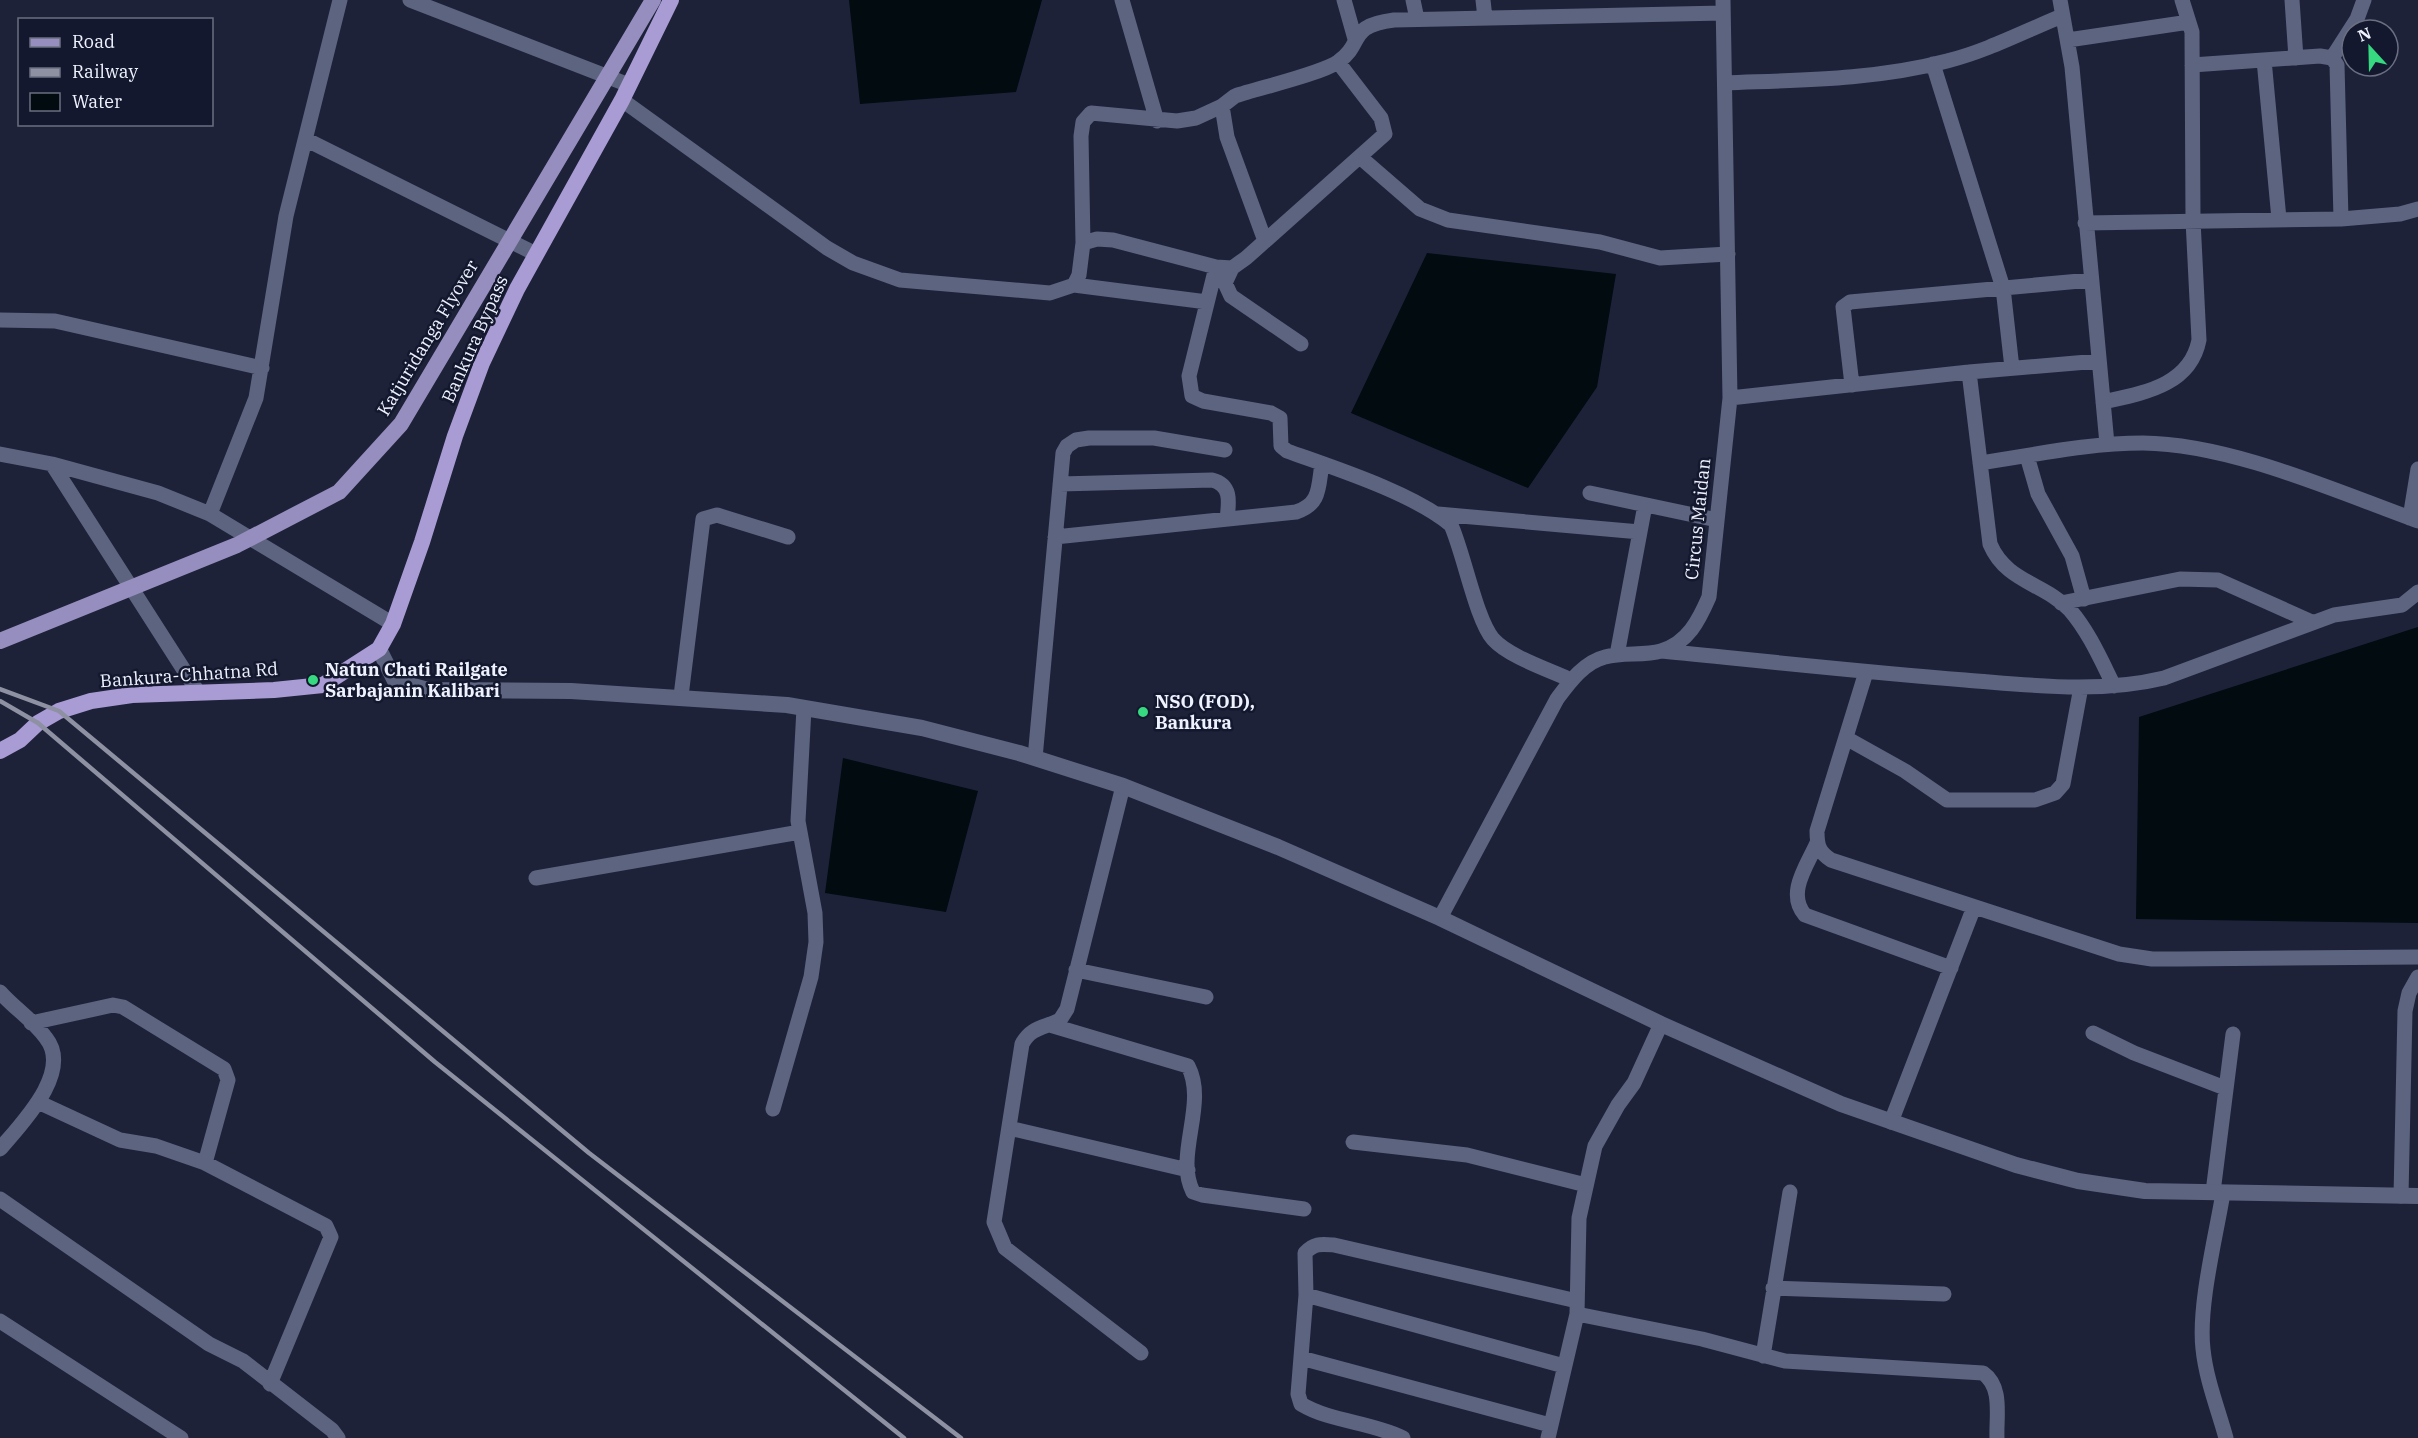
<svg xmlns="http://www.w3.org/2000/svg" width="2418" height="1438" font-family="'IBM Plex Serif',serif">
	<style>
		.water { fill: #010b10 }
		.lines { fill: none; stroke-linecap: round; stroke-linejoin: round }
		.minor { stroke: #5d647f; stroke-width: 15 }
		.tertiary { stroke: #5d647f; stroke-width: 16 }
		.primary { stroke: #968ebf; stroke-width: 16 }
		.trunk { stroke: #a99cd4; stroke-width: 16 }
		.rail { stroke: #8d91a2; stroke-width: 4.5 }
		.poi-dot { fill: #36d880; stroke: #14182e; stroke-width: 2 }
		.labels { text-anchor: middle; stroke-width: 5; stroke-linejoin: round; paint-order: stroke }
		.street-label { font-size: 18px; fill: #eef1fe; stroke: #14182e }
		.poi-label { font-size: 18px; font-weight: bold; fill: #eef1fe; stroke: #14182e; text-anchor: start }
	</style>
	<rect width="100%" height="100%" fill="#1d2239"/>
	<path class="water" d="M 849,0 L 1042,0 L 1016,92 L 860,104 Z
		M 1427,253 L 1616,274 L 1597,387 L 1528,488 L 1351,413 Z
		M 2418,627 L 2418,923 L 2136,919 L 2139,717 Z
		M 843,758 L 978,791 L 946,912 L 825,893 Z"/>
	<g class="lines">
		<path class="minor" d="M 410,0 L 629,85
			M 1122,0 L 1157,121
			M 1344,0 L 1355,39
			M 1413,0 L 1417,19
			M 1483,0 L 1485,18
			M 2060,0 L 2072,67 L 2107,444
			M 2292,0 L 2296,58
			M 2068,40 L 2189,22
			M 2332,58 L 2357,19 L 2364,0
			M 2264,60 L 2279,219
			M 1933,64 L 2003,288 L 2012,368
			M 2192,65 L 2320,56 L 2332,58 L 2337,65 L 2341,219
			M 1725,83 C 1799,80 1875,80 1947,61 C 1987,51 2025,31 2062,16
			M 622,100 L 827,248 L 853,263 L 900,280 L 1050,293 L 1074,285 L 1079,275 L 1083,243 L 1097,239 L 1113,240 L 1216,267 L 1232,268 L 1246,258 L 1385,134 L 1381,118 L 1338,62
			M 307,140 L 536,254
			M 1360,157 L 1420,209 L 1448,220 L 1600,242 L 1660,258 L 1728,254
			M 2085,223 L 2341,219 L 2400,214 L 2418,209
			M 1265,241 L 1227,137 L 1222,106 L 1235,96 C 1259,88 1320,74 1338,62 C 1365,43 1346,26 1394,20 L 1723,13
			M 1083,243 L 1081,136 L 1083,122 L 1091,113 L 1177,121 L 1196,118 L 1222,106
			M 1216,267 L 1189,376 L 1192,396 L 1203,401 L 1271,413 L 1280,418 L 1281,446 L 1287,451 C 1334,468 1413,493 1451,525 C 1464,554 1476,619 1493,639 C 1509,657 1550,670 1571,680
			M 1232,268 L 1225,283 L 1231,296 L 1301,344
			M 1074,285 L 1207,302
			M 0,320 L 55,321 L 262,368
			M 1969,372 L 1990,544 C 2006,582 2044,583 2070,610 C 2089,632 2101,660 2114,686
			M 1852,385 L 1843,307 L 1850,302 L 2091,280
			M 1730,398 L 1969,372 L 2099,361
			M 2103,402 C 2143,393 2190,386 2199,340 L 2193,220 L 2192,32 L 2182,0
			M 0,454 L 52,464 L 158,493 L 210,514 L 393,624
			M 2027,456 L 2038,494 L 2072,556 L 2084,599
			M 1980,463 C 2034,455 2089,443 2143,443 C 2231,444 2335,491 2418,521
			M 52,464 L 198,692
			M 1060,484 L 1212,480 C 1232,485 1229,502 1227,519
			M 1590,493 L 1717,520
			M 210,514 L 256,398 L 286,216 L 340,0
			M 1438,514 L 1640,532
			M 2410,518 L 2418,469
			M 1055,537 L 1296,512 C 1321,504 1318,487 1322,464
			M 2061,603 L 2180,579 L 2218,580 L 2312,622
			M 1662,651 C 1763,661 1863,672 1965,680 C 2031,685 2098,694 2164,678 L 2334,615 L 2402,605 L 2418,592
			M 1617,655 L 1645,505
			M 1866,672 L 1817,831 C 1817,846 1819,852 1831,860 L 2119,954 L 2152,959 L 2179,959 L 2418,957
			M 681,696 L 703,519 L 717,515 L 788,537
			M 1846,738 L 1905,771 L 1947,800 L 2035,800 L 2055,793 L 2063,784 L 2081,687
			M 1035,758 L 1063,453 L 1067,446 L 1076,440 L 1089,438 L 1154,438 L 1225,450
			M 1123,786 L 1067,1009 L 1060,1020 C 1044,1028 1031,1027 1022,1044 L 994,1222 L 1005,1248 L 1141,1353
			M 1817,843 C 1807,866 1786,893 1805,915 L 1951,968
			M 536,878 L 800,832
			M 1440,918 L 1557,699 C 1569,683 1584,662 1605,657 C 1623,652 1644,656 1661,651 C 1688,643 1699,620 1709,597 L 1730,398 L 1723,0
			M 1076,970 L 1206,997
			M 0,992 C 14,1008 34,1021 46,1038 C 73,1072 21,1124 0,1149
			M 31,1023 L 113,1005 L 123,1007 L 224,1069 L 228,1080 L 205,1163
			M 1050,1025 L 1188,1066 C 1208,1104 1174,1155 1193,1192 L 1202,1195 L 1304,1209
			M 2093,1033 L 2134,1053 L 2225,1088
			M 38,1102 L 120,1140 L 156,1146 L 205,1163 L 326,1226 L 331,1237 L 270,1384
			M 773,1109 L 811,977 L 816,942 L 815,913 L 798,821 L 804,708
			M 1891,1122 L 1974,907
			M 1009,1128 L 1188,1170
			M 1353,1142 L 1467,1155 L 1586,1185
			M 2213,1192 L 2233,1034
			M 2223,1193 C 2216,1236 2198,1306 2203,1349 C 2206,1379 2218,1409 2226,1438
			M 2401,1196 L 2405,1011 L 2409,993 L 2418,977
			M 0,1199 L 209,1344 L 243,1361 L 332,1430 L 338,1438
			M 1773,1288 L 1944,1294
			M 1306,1295 L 1564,1366
			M 1577,1314 L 1702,1339 L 1785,1361 L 1983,1373 C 2003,1387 1996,1416 1997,1438
			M 0,1321 L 181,1438
			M 1763,1356 L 1790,1192
			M 1301,1358 L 1550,1425
			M 1403,1438 C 1371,1422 1331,1422 1301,1404 L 1298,1394 L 1306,1295 L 1305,1253 C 1314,1243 1321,1244 1334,1245 L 1577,1301
			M 1548,1438 L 1577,1314 L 1579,1218 L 1595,1146 L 1618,1105 L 1634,1083 L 1661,1024"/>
		<path class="tertiary" d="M 379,649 L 395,681 L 428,690 L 571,691 L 787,705 L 922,728 L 1019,753 L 1123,786 L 1278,847 L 1440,918 L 1661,1024 L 1841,1104 L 2016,1165 L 2078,1181 L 2145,1191 L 2418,1196"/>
		<path class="primary" d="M 0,641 L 237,545 L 339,492 L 401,424 L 653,0"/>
		<path class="trunk" d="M 0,751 L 20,740 L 38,723 L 59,711 L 91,701 L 132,695 L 274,690 L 323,685 L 379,649 L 393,624 L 422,542 L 455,436 L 482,363 L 517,289 L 622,100 L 671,0"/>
		<path class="rail" d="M 0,689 L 59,711 L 589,1153 L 961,1438
			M 0,701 L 38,723 L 435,1062 L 904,1438"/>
	</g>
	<g class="poi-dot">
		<circle cx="313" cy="680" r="6"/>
		<circle cx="1143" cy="712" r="6"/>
	</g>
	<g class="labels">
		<g class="street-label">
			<text transform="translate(428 338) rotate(-59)" y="6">Katjuridanga Flyover</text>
			<text transform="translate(475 339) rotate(-66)" y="6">Bankura Bypass</text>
			<text transform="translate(1698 519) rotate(-84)" y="6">Circus Maidan</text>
			<text transform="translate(189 675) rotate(-4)" y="6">Bankura-Chhatna Rd</text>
		</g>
		<g class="poi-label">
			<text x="325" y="676">Natun Chati Railgate<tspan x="325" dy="21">Sarbajanin Kalibari</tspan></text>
			<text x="1155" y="708">NSO (FOD),<tspan x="1155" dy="21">Bankura</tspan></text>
		</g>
	</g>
	<rect x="18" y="18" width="195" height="108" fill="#14182e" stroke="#6b6f81" stroke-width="1.5"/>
	<rect x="30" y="38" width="30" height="9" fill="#968ebf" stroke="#6b6f81" stroke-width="1.5"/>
	<text x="72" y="48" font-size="18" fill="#eef1fe">Road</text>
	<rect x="30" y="68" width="30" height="9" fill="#8d91a2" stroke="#6b6f81" stroke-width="1.5"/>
	<text x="72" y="78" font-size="18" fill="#eef1fe">Railway</text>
	<rect x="30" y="93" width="30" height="18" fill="#010b10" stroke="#6b6f81" stroke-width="1.5"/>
	<text x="72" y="108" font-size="18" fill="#eef1fe">Water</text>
	<g transform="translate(2370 48) rotate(338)"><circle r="28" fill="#14182e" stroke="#6b6f81" stroke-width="1.5"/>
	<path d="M0-4.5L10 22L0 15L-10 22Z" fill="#36d880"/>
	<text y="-9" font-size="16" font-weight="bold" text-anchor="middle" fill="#eef1fe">N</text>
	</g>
</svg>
